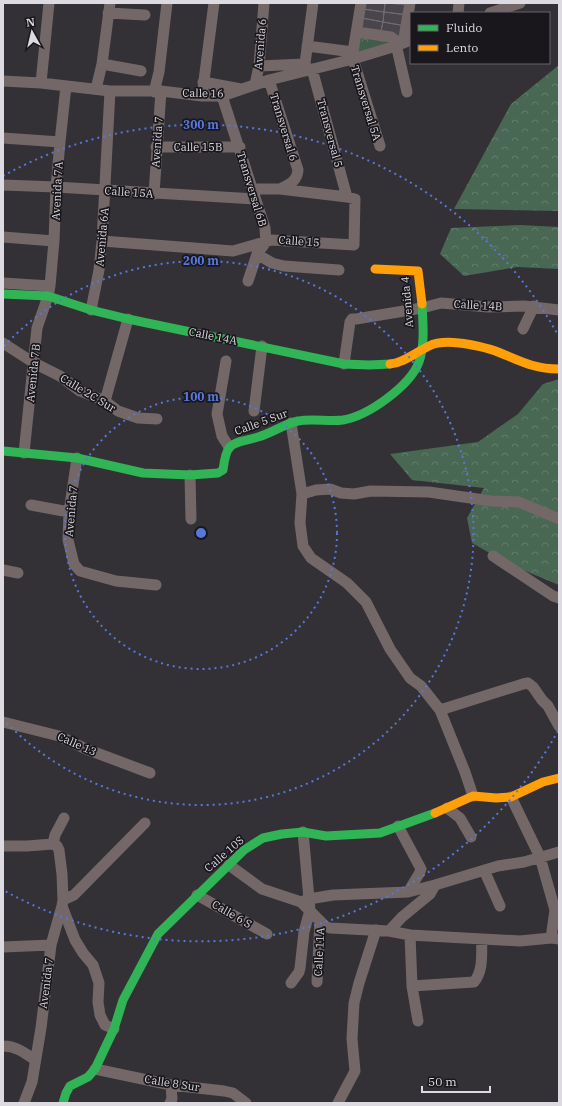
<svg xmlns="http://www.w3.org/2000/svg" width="562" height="1106" font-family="'IBM Plex Serif',serif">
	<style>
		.forest { fill: url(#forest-crowns) }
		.park { fill: url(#park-crowns) }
		.shadow { fill: #0007 }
		.building { fill: #4a444c; stroke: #6f6c70 }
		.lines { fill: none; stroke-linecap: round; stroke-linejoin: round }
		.street { stroke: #736867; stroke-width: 11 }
		.fast { stroke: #30b455; stroke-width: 9 }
		.slow { stroke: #ff9f0a; stroke-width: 9 }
		.ring { fill: none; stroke: #5778db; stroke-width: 2; stroke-dasharray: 2 4 }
		.labels { text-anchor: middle; stroke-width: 3.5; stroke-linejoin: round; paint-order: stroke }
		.street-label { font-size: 11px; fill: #dddae1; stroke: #19171c }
		.centre { fill: #5778db; stroke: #19171c; stroke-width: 2 }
		.ring-label { font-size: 12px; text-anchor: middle; font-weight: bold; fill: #5778db; stroke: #19171c; stroke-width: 3.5; stroke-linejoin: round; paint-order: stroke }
	</style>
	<defs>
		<pattern id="forest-crowns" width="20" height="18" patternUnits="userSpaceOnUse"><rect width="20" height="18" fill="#486853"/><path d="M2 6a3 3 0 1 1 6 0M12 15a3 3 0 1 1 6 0" fill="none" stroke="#627d6b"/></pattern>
		<pattern id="park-crowns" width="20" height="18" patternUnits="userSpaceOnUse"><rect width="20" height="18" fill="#3f5d4a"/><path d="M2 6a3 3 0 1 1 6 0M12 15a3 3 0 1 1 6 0" fill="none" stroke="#5a7464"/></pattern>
	</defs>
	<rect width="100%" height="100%" fill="#333136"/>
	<path class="forest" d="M 559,65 L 559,211 L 454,209 L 511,104 Z
		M 520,225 L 559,227 L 559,269 L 517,267 L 464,276 L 440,254 L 451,228 Z
		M 559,379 L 559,585 L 511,565 L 472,543 L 467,518 L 484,488 L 412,480 L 390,454 L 478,442 L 518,414 L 543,384 Z"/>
	<path class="park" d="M 361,36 L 393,41 L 357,56 Z"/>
	<path class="shadow" d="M 365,3 L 411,3 L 362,32 Z"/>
	<path class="building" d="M 364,3 L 385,3 L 384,12 L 363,9 Z
		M 385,3 L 410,5 L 408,15 L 384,12 Z
		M 363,9 L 384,12 L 383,22 L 362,18 Z
		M 384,12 L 408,15 L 406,26 L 383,22 Z
		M 362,18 L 383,22 L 380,35 L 360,31 Z
		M 383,22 L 406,26 L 402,38 L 380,35 Z"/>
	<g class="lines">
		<path class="street" d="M 361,3 L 353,52 L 353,59 L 380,146
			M 108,13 L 145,15
			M 458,13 L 459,3
			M 490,13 L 520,3
			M 357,32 L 391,37 L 395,40 L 407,92
			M 403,43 L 410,3
			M 307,46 L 353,52
			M 102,64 L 141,71
			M 259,66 L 305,64
			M 312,69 L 347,197
			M 304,71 L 313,3
			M 269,80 L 298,170 C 297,182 289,184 280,189
			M 3,81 L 41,83 L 110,91 L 161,91 L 202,96 L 222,96 L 269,80 L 353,59 L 396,46 L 411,40
			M 203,82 L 241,89
			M 41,83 L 49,3
			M 255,85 L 259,66 L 264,3
			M 96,89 L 102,64 L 110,3
			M 154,92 L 159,72 L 167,3
			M 202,96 L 214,3
			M 222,96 L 265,228 L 266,242 L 257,254 L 248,281
			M 3,138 L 60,142
			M 156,147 L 240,147
			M 3,185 L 56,187 L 255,199
			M 154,194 L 161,91
			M 3,237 L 54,241
			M 102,241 L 233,251 L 272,240 L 354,245 L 355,199 L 347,197 L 280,189 L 253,189
			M 257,254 L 272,263 L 284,266 L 339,270
			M 3,283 L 50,286
			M 91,310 L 99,270 L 102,241 L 110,91
			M 523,329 L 534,306
			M 3,343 L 34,363 L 60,376 L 80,391 L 105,401 L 118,411 L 138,418 L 157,419
			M 226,361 L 217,414 L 222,436 L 229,447
			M 344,364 L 350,322 L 352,319 L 356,319 L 422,308 L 441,303 L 488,307 L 524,306 L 559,310
			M 105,401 L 128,319
			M 254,411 L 262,346
			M 291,423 L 302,494 L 300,523 L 303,546 L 311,558 L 347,583 L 366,602 L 390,649 L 410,678 L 421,686 L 440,710 L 465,772 L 473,796
			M 24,453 L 37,328 L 48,296 L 50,286 L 54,241 L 56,187 L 60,142 L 66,86
			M 77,458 L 69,512 L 68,540 L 74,564 L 80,571 L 116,581 L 156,585
			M 190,475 L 191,519
			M 302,494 L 316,490 L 330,489 L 341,493 L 354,494 L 371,491 L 429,492 L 491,501 L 519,502 L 559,519
			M 31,505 L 69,512
			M 493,556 L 553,596 L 559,598
			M 3,570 L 18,573
			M 440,710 L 523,684 L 528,683 L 533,687 L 542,700 L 548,706 L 559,726
			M 3,722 L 59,736 L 86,749 L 150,773
			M 511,797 L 540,857 L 555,910 L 551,938
			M 447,808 L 460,818 L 471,837
			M 64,818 L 55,835 L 53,844 L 57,846 L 59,850 L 62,874 L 63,900 L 62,906 L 75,940 L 83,953 L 93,965 L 99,983 L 98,1002 L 100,1015 L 105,1025 L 114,1029
			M 398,826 L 421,869 L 419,874 L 408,892
			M 3,846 L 27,846 L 53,844
			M 229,865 L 262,889 L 301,902 L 325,926 L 330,928 L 389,931 L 410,935 L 520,941 L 551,938 L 559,939
			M 484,870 L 500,906
			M 197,895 L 267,934
			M 63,900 L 74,895 L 145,823
			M 301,902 L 309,899 L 333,895 L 408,892 L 435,885 L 498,866 L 524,862 L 559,852
			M 389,931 L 402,917 L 430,894 L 435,885
			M 410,935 L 412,986 L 418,1021
			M 3,947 L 51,945
			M 317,982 L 320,921
			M 291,983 L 299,972 L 300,968 L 304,932 L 310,910 L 303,832
			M 412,986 L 474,982 C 484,970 481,953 482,939
			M 3,1046 C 16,1046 25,1053 35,1060
			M 95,1069 L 171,1085 L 224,1091 L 233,1093 L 246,1103
			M 24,1103 L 32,1082 L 41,1028 L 51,945 L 62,906
			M 170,1103 L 172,1099 L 171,1085
			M 338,1103 L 355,1071 L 352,1039 L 354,1003 L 359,983 L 376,930"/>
		<path class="fast" d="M 3,294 L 48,296 L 91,310 L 128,319 L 344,364 L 369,365 L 390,364
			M 3,451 L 77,458 L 143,473 L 190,475 L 218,473 L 223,470 C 227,439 232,445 258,437 C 272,433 284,424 298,421 C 313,418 328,422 343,420 C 368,416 410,386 419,362 C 425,345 423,323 422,304
			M 63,1103 L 66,1093 L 70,1086 L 88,1077 L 95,1069 L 114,1029 L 123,1000 L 158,934 L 244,850 L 263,838 L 282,834 L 303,832 L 326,836 L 380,833 L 435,813"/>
		<path class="slow" d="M 375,269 L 418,271 L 422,304
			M 390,364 C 404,363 416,352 429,346 C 437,342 450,342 459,343 C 470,344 488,348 498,352 C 520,361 534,369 559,369
			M 435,813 L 473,796 L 496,798 L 511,797 L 543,782 L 559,778"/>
	</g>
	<g class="ring">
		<circle cx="201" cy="533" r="136"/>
		<path d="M4 346A272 272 0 1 1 4 720"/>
		<path d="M558 731A408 408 0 0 1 3 890M3 176A408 408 0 0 1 558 335"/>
	</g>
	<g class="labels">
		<g class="street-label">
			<text transform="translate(260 44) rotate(-85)" y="4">Avenida 6</text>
			<text transform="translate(203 93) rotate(1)" y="4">Calle 16</text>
			<text transform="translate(366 103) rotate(73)" y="4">Transversal 5A</text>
			<text transform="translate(284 127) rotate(73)" y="4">Transversal 6</text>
			<text transform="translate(330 133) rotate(75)" y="4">Transversal 5</text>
			<text transform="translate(157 142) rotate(-86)" y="4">Avenida 7</text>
			<text x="198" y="151">Calle 15B</text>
			<text transform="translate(252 189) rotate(73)" y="4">Transversal 6B</text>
			<text transform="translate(57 191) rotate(-87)" y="4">Avenida 7A</text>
			<text transform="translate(129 192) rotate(4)" y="4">Calle 15A</text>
			<text transform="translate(102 237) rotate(-85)" y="4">Avenida 6A</text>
			<text transform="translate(299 241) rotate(4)" y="4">Calle 15</text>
			<text transform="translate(407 302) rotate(-95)" y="4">Avenida 4</text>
			<text transform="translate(478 305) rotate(3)" y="4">Calle 14B</text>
			<text transform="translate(213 336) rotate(11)" y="4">Calle 14A</text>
			<text transform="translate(33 373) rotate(-84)" y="4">Avenida 7B</text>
			<text transform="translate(88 393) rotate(31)" y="4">Calle 2C Sur</text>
			<text transform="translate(261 422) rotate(-20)" y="4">Calle 5 Sur</text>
			<text transform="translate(71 511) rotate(-85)" y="4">Avenida 7</text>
			<text transform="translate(77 744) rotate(24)" y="4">Calle 13</text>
			<text transform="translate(224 854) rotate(-41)" y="4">Calle 10S</text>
			<text transform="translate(232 914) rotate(30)" y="4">Calle 6 S</text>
			<text transform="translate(319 952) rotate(-87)" y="4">Calle 11A</text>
			<text transform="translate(46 983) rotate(-83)" y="4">Avenida 7</text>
			<text transform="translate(172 1083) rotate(9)" y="4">Calle 8 Sur</text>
		</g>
	</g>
	<circle cx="201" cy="533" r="6" class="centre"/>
	<g class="ring-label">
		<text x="201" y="129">300 m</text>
		<text x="201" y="265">200 m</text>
		<text x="201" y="401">100 m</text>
	</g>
	<rect width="562" height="1106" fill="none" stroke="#dddae1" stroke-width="8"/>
	<rect x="410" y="12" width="140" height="52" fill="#19171c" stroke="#67656b"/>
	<rect x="418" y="25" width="20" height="6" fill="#30b455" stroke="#67656b"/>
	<text x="446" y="32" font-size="12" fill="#dddae1">Fluido</text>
	<rect x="418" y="45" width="20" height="6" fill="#ff9f0a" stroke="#67656b"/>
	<text x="446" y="52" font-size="12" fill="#dddae1">Lento</text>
	<g transform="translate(32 32) rotate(352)" stroke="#19171c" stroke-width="3" paint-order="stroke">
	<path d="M0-3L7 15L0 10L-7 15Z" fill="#dddae1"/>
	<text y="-6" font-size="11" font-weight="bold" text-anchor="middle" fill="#dddae1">N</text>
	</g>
	<path d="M422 1086v6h68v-6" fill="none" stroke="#dddae1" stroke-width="2"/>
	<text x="428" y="1086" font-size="12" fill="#dddae1" stroke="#19171c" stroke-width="3" paint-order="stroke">50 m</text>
</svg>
